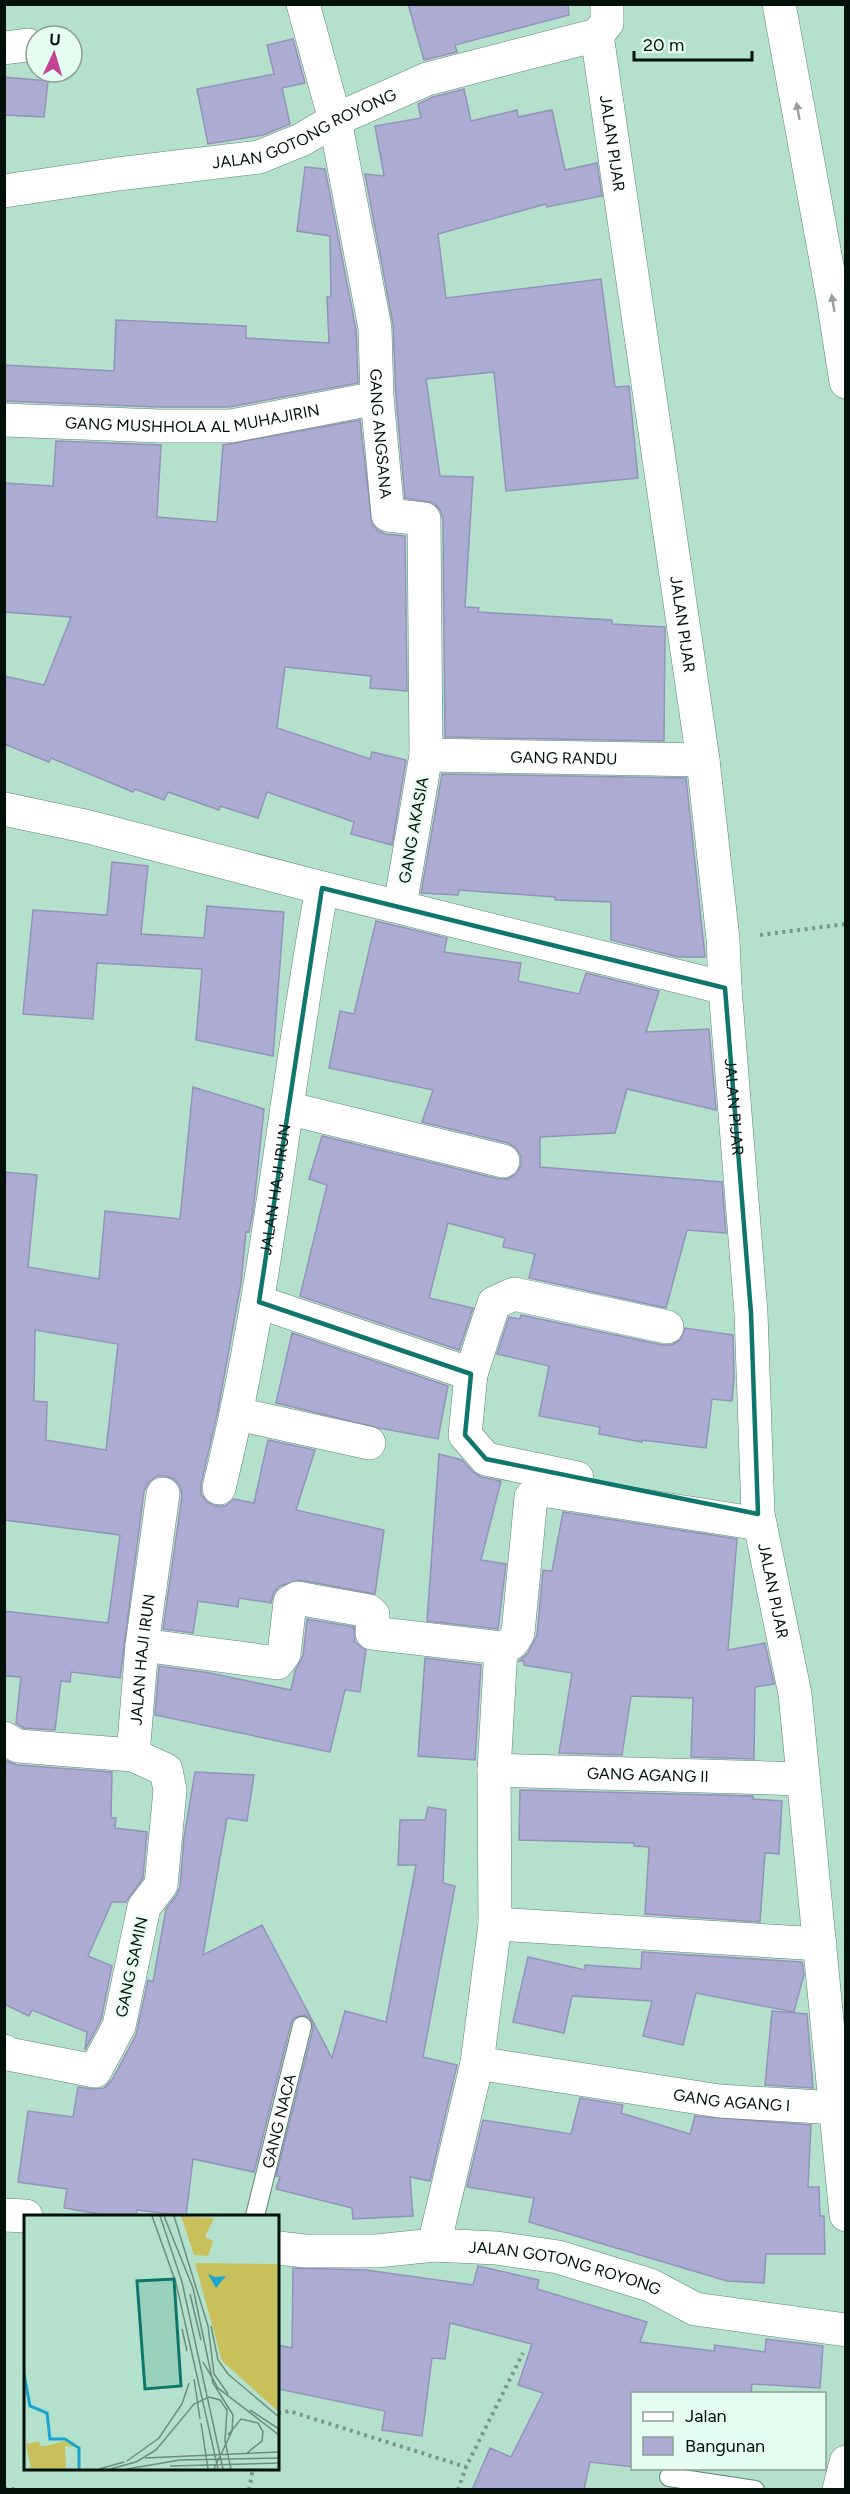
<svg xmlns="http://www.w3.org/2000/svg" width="850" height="2494" font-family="Figtree,sans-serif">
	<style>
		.building { fill: #acabd3; stroke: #9393b9; stroke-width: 1.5; fill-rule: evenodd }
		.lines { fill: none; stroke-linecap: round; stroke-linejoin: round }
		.service-casing { stroke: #5b8673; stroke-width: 20 }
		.minor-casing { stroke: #5b8673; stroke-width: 34 }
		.motorway-casing { stroke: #5b8673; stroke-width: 34 }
		.path { stroke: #76998a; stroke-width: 4; stroke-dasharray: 3 4.5; stroke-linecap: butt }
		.service { stroke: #fff; stroke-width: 18 }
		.minor { stroke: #fff; stroke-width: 33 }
		.motorway { stroke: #fff; stroke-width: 33 }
		.oneway { fill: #9a9f9d }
		.marked { fill: none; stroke: #0f766e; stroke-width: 4.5; stroke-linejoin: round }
		.labels { text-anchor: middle; stroke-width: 4.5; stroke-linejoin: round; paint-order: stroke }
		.street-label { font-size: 16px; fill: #02100a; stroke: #e5fcf1 }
		.inset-river { fill: none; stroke: #18a5cf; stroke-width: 3 }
		.inset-road { fill: none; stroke: #6c8d7e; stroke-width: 1.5 }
		.view { fill: #0f766e; fill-opacity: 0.15; stroke: #0f766e; stroke-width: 3 }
		.inset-edge { fill: none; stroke: #02100a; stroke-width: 3 }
	</style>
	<rect width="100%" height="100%" fill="#b3e1cc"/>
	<path class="building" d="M 408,4 L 568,4 L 569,15 L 455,45 L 457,52 L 424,60 Z
		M 293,39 L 305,83 L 282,88 L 290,124 L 263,135 L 208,144 L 197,89 L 274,74 L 267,45 Z
		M 4,77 L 48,81 L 44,117 L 4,115 Z
		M 464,89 L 471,121 L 517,110 L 518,117 L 552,110 L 565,170 L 597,163 L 602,196 L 547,207 L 546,204 L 438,234 L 446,298 L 601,279 L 615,387 L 629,386 L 638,478 L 506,491 L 494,372 L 426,379 L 440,476 L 473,477 L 465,607 L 479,608 L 478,612 L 612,620 L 612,624 L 665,627 L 664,741 L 445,737 L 443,519 L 440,510 L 434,503 L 405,498 L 396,397 L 393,324 L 365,174 L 384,176 L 375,126 L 421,118 L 418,104 L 433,97 Z
		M 305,167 L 325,169 L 356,330 L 358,383 L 229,407 L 159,407 L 4,401 L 4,365 L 114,371 L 116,320 L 246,326 L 246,338 L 329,343 L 327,297 L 331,297 L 330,236 L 297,231 Z
		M 360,420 L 372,524 L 378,531 L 385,534 L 405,536 L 407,691 L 370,688 L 371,676 L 285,667 L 277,728 L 370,759 L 372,752 L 406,760 L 392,845 L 351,834 L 354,822 L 267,792 L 258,818 L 220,806 L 219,810 L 168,792 L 164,800 L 135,789 L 133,792 L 51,758 L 49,762 L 4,744 L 4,676 L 44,685 L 71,617 L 4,612 L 4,483 L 53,486 L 56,441 L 161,445 L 157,517 L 217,522 L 223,445 Z
		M 442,774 L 686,778 L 705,957 L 678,957 L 611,940 L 611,902 L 555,900 L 555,897 L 459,890 L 458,895 L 421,893 Z
		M 112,862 L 148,866 L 141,934 L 204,938 L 207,906 L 284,912 L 273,1056 L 196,1040 L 202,969 L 97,963 L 93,1019 L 23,1014 L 33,910 L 107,915 Z
		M 376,921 L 447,938 L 444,952 L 521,963 L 518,981 L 579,994 L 586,973 L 659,991 L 646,1032 L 709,1029 L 716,1110 L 627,1089 L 615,1133 L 540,1137 L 540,1167 L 722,1182 L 726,1233 L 687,1230 L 666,1308 L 529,1278 L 535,1254 L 503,1247 L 505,1238 L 448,1223 L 429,1298 L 473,1308 L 459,1350 L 300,1296 L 327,1185 L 309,1179 L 322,1136 L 499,1179 L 508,1179 L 516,1174 L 521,1165 L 521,1156 L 516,1148 L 508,1143 L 422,1122 L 433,1090 L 329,1068 L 340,1011 L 354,1014 Z
		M 193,1087 L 264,1109 L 253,1212 L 249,1232 L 246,1231 L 241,1283 L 218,1410 L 201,1484 L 201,1494 L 207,1502 L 215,1506 L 225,1506 L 234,1499 L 254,1503 L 268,1440 L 315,1450 L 296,1510 L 384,1530 L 375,1594 L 300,1580 L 280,1586 L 274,1592 L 271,1603 L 239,1598 L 238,1607 L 198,1601 L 193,1633 L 163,1629 L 182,1496 L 180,1486 L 174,1479 L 166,1476 L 157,1476 L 149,1482 L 144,1491 L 120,1678 L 71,1672 L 70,1682 L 61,1681 L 55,1730 L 24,1728 L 16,1723 L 21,1677 L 4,1676 L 4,1611 L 108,1623 L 120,1535 L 4,1520 L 4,1172 L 37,1175 L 28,1267 L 99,1279 L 105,1211 L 180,1219 ZM 35,1330 L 118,1344 L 106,1450 L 46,1440 L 47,1402 L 34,1401 Z
		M 521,1315 L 663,1345 L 672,1345 L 680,1340 L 685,1328 L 733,1335 L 734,1377 L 732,1401 L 712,1399 L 706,1448 L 642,1440 L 642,1442 L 599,1434 L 600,1427 L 539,1416 L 549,1366 L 497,1354 L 509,1317 L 520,1319 Z
		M 292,1333 L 448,1386 L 438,1439 L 379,1428 L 276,1403 Z
		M 439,1454 L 462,1460 L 472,1471 L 481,1477 L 501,1481 L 481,1560 L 506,1564 L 498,1629 L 427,1621 Z
		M 563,1512 L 737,1539 L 728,1650 L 765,1643 L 774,1684 L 755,1687 L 754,1759 L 691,1757 L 693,1698 L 631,1696 L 622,1755 L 559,1753 L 572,1673 L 524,1665 L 524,1661 L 519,1661 L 528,1653 L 537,1635 L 543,1570 L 552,1571 Z
		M 307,1619 L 354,1627 L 355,1642 L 366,1650 L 360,1692 L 345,1690 L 330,1752 L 155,1715 L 159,1666 L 210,1673 L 291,1690 L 295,1671 L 303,1656 Z
		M 425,1658 L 481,1665 L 475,1760 L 418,1756 Z
		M 4,1760 L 17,1765 L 112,1772 L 111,1818 L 116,1818 L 115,1828 L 147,1832 L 143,1878 L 126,1902 L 112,1902 L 88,1956 L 112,1966 L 101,2020 L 85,2050 L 87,2032 L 32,2010 L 29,2016 L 4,2004 Z
		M 195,1772 L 254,1775 L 247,1821 L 227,1818 L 203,1955 L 262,1925 L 332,2058 L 345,2011 L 386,2022 L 416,1865 L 398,1865 L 400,1820 L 425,1820 L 428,1807 L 446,1810 L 443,1883 L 455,1886 L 423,2057 L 457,2065 L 430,2181 L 410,2177 L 413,2216 L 353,2219 L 352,2208 L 276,2189 L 280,2177 L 276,2176 L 313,2029 L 310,2018 L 304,2015 L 294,2018 L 291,2023 L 254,2172 L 193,2159 L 186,2216 L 137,2210 L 136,2217 L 116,2217 L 64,2208 L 67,2189 L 18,2182 L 28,2111 L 73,2117 L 78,2087 L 92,2089 L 104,2088 L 112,2080 L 136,2035 L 148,1980 L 153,1982 L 166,1909 L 176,1896 L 180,1887 L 184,1837 Z
		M 520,1790 L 753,1796 L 753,1799 L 782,1801 L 779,1854 L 765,1853 L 760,1922 L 645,1914 L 649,1847 L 634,1846 L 634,1843 L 519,1840 Z
		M 642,1952 L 802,1962 L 804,1974 L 794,2012 L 696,1993 L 683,2045 L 643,2036 L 652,2001 L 572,1996 L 564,2033 L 513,2022 L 528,1957 L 585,1970 L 585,1965 L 641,1969 Z
		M 772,2011 L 807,2014 L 813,2088 L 765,2085 Z
		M 580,2098 L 623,2105 L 621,2113 L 690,2134 L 695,2116 L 811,2125 L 808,2187 L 819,2187 L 820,2216 L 824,2216 L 825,2254 L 766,2254 L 764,2283 L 727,2281 L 529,2222 L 534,2198 L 467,2187 L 483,2120 L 571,2134 Z
		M 478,2266 L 539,2280 L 537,2289 L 647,2322 L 640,2342 L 714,2351 L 715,2345 L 765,2352 L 766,2339 L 823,2346 L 820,2388 L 752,2384 L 751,2394 L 633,2394 L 633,2467 L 590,2462 L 584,2489 L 586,2490 L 472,2490 L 490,2448 L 511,2457 L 543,2393 L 518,2385 L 532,2344 L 450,2323 L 445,2359 L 432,2358 L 422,2436 L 382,2430 L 385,2411 L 278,2389 L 278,2345 L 292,2348 L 293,2268 L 366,2270 L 473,2285 Z"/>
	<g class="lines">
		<defs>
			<g id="service">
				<path id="s1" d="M 255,2216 L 302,2026"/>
				<path d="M 669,2477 L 755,2490"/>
			</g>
			<g id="minor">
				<path id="s2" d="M 303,4 L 335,120 L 375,328 L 377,398 L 388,515 L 424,519 L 426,755 L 400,906"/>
				<path id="s3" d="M 607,4 L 607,23 L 597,35 L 703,760 L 723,939 L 725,988 L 751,1313 L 758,1514 L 795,1694 L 846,2215"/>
				<path d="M 4,48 L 28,45"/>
				<path id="s4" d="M 4,191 L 118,174 L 259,157 L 301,140 L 335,120 L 427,79 L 597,35"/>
				<path id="s5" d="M 4,420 L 159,426 L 231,426 L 377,398"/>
				<path id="s6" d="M 426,755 L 703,760"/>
				<path d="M 4,809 L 89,827 L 322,888 L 725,988"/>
				<path d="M 287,1108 L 503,1161"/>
				<path d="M 259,1302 L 471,1374"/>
				<path d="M 238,1414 L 369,1443"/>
				<path d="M 577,1478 L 486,1459 L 465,1435 L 471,1374 L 494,1303 L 514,1294 L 667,1327"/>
				<path id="s7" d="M 219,1488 C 268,1291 285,1088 322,888"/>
				<path id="s8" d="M 760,1524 L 542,1490 L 531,1497 L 518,1633 L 512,1643 L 501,1648 L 494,1770 L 495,1924 L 477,2063 L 719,2101 L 837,2108"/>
				<path d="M 142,1645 L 277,1663 L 284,1654 L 290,1602 L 297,1598 L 369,1611 L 373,1615 L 372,1633 L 501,1648"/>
				<path d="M 4,1738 L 18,1746 L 133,1755 L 166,1770 L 170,1790 L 161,1885 L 144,1907 L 119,2026 L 95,2071 L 8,2054 L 4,2051"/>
				<path id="s9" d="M 133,1755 L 142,1645 L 163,1494"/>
				<path id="s10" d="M 494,1770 L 803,1779"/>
				<path d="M 495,1924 L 820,1944"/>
				<path d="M 4,2215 L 26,2216"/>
				<path d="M 434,2245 L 477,2063"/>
				<path id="s11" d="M 278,2248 L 305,2251 L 377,2251 L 434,2245 L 496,2248 L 558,2257 L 650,2285 L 695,2309 L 846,2330"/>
				<path d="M 839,2490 L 846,2462"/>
			</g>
			<path id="motorway" d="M 779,4 L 832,293 L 846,382"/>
		</defs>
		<use href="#service" class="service-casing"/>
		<use href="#minor" class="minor-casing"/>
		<use href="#motorway" class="motorway-casing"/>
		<path class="path" d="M 760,935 L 846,924
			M 278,2413 L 289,2411 L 466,2467
			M 4,2488 L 20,2490
			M 249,2490 L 253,2468
			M 458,2490 L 466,2467 L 523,2353"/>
		<use href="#service" class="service"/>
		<use href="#minor" class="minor"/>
		<use href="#motorway" class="motorway"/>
	</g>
	<defs><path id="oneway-solid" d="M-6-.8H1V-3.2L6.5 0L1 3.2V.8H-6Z" transform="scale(1.5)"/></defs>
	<g class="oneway">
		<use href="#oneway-solid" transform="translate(798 111) rotate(-100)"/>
		<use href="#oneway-solid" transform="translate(833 303) rotate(-99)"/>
	</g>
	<path class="marked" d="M 322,888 L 725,988 L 751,1313 L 758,1514 L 486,1459 L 465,1435 L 471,1374 L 259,1302 Z"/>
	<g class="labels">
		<g class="street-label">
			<text dy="6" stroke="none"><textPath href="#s4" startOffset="309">JALAN GOTONG ROYONG</textPath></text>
			<text dy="6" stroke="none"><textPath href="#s3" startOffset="144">JALAN PIJAR</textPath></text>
			<text dy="6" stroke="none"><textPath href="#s5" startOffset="189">GANG MUSHHOLA AL MUHAJIRIN</textPath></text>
			<text dy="6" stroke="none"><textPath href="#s2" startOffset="438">GANG ANGSANA</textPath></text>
			<text dy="6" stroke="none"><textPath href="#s3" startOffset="630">JALAN PIJAR</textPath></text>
			<text dy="6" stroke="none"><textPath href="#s6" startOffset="138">GANG RANDU</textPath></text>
			<text transform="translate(413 830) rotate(-80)" y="6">GANG AKASIA</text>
			<text dy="6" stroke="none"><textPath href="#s3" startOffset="1116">JALAN PIJAR</textPath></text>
			<text dy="6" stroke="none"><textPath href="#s7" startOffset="304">JALAN HAJI IRUN</textPath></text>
			<text dy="6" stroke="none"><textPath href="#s3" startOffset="1602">JALAN PIJAR</textPath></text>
			<text dy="6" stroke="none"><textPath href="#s9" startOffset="96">JALAN HAJI IRUN</textPath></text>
			<text dy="6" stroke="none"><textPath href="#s10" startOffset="154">GANG AGANG II</textPath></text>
			<text transform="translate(131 1967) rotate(-78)" y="6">GANG SAMIN</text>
			<text dy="6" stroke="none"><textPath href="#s8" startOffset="1068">GANG AGANG I</textPath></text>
			<text dy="6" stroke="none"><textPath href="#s1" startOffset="98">GANG NACA</textPath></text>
			<text dy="6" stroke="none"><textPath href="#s11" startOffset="290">JALAN GOTONG ROYONG</textPath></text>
		</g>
	</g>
	<g transform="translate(24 2215)">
		<rect width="255" height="255" fill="#b3e1cc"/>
		<path d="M 157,1 L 190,3 L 181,22 L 189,26 L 184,41 L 170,40 ZM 171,48 L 255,49 L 255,197 L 198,146 ZM 1,224 L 3,229 L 15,226 L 16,231 L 21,231 L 41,226 L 52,232 L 41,231 L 42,254 L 7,254 Z" fill="#c8c05a"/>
		<path d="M 184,59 L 191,62 L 202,61 L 192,73 Z" fill="#18a5cf"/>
		<path class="inset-river" d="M 0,159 L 6,191 L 23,198 L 26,224 L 41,224 L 55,233 L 55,254"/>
		<path class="inset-road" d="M 128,1 L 152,68 L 194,254M 136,1 L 158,67 L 199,254M 140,1 L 169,73 L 189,168 L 209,200 L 208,216 L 190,254M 150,1 L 184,111 L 190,159 L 204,179M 166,79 L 177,125M 187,111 L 194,145 L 204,159 L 255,202M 158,114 L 163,136M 179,147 L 194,173 L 255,220M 170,164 L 176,204M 226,195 L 255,214M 177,208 L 184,254M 204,220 L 217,204 L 234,208 L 239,217 L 238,226 L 223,238M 121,243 L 255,237M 103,246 L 135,223 L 158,189 L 165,168M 146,251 L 255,248M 75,254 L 100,247M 86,254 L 112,247 L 132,235 L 170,189 L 185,182 L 196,185 L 203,195 L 201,226 L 207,254M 103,254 L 156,245 L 255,243"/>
		<path class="view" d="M 150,64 L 157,171 L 121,174 L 113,66 Z"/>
		<rect width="255" height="255" class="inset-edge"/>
	</g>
	<rect width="850" height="2494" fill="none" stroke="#02100a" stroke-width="12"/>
	<rect x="631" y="2392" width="195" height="78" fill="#e5fcf1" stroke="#8a9e95" stroke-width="1.5"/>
	<rect x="643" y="2412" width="30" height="9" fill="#ffffff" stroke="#8a9e95" stroke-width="1.5"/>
	<text x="685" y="2422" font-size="18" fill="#02100a">Jalan</text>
	<rect x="643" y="2437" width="30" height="18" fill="#acabd3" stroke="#8a9e95" stroke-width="1.5"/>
	<text x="685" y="2452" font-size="18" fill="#02100a">Bangunan</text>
	<g transform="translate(54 54) rotate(4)"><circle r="28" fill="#e5fcf1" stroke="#8a9e95" stroke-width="1.5"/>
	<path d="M0-4.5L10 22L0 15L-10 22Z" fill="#c24594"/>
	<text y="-9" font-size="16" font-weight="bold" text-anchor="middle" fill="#02100a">U</text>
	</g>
	<path d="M634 51v9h118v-9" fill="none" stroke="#02100a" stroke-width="3"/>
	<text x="643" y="51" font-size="18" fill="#02100a" stroke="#e5fcf1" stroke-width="4.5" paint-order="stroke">20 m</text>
</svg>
